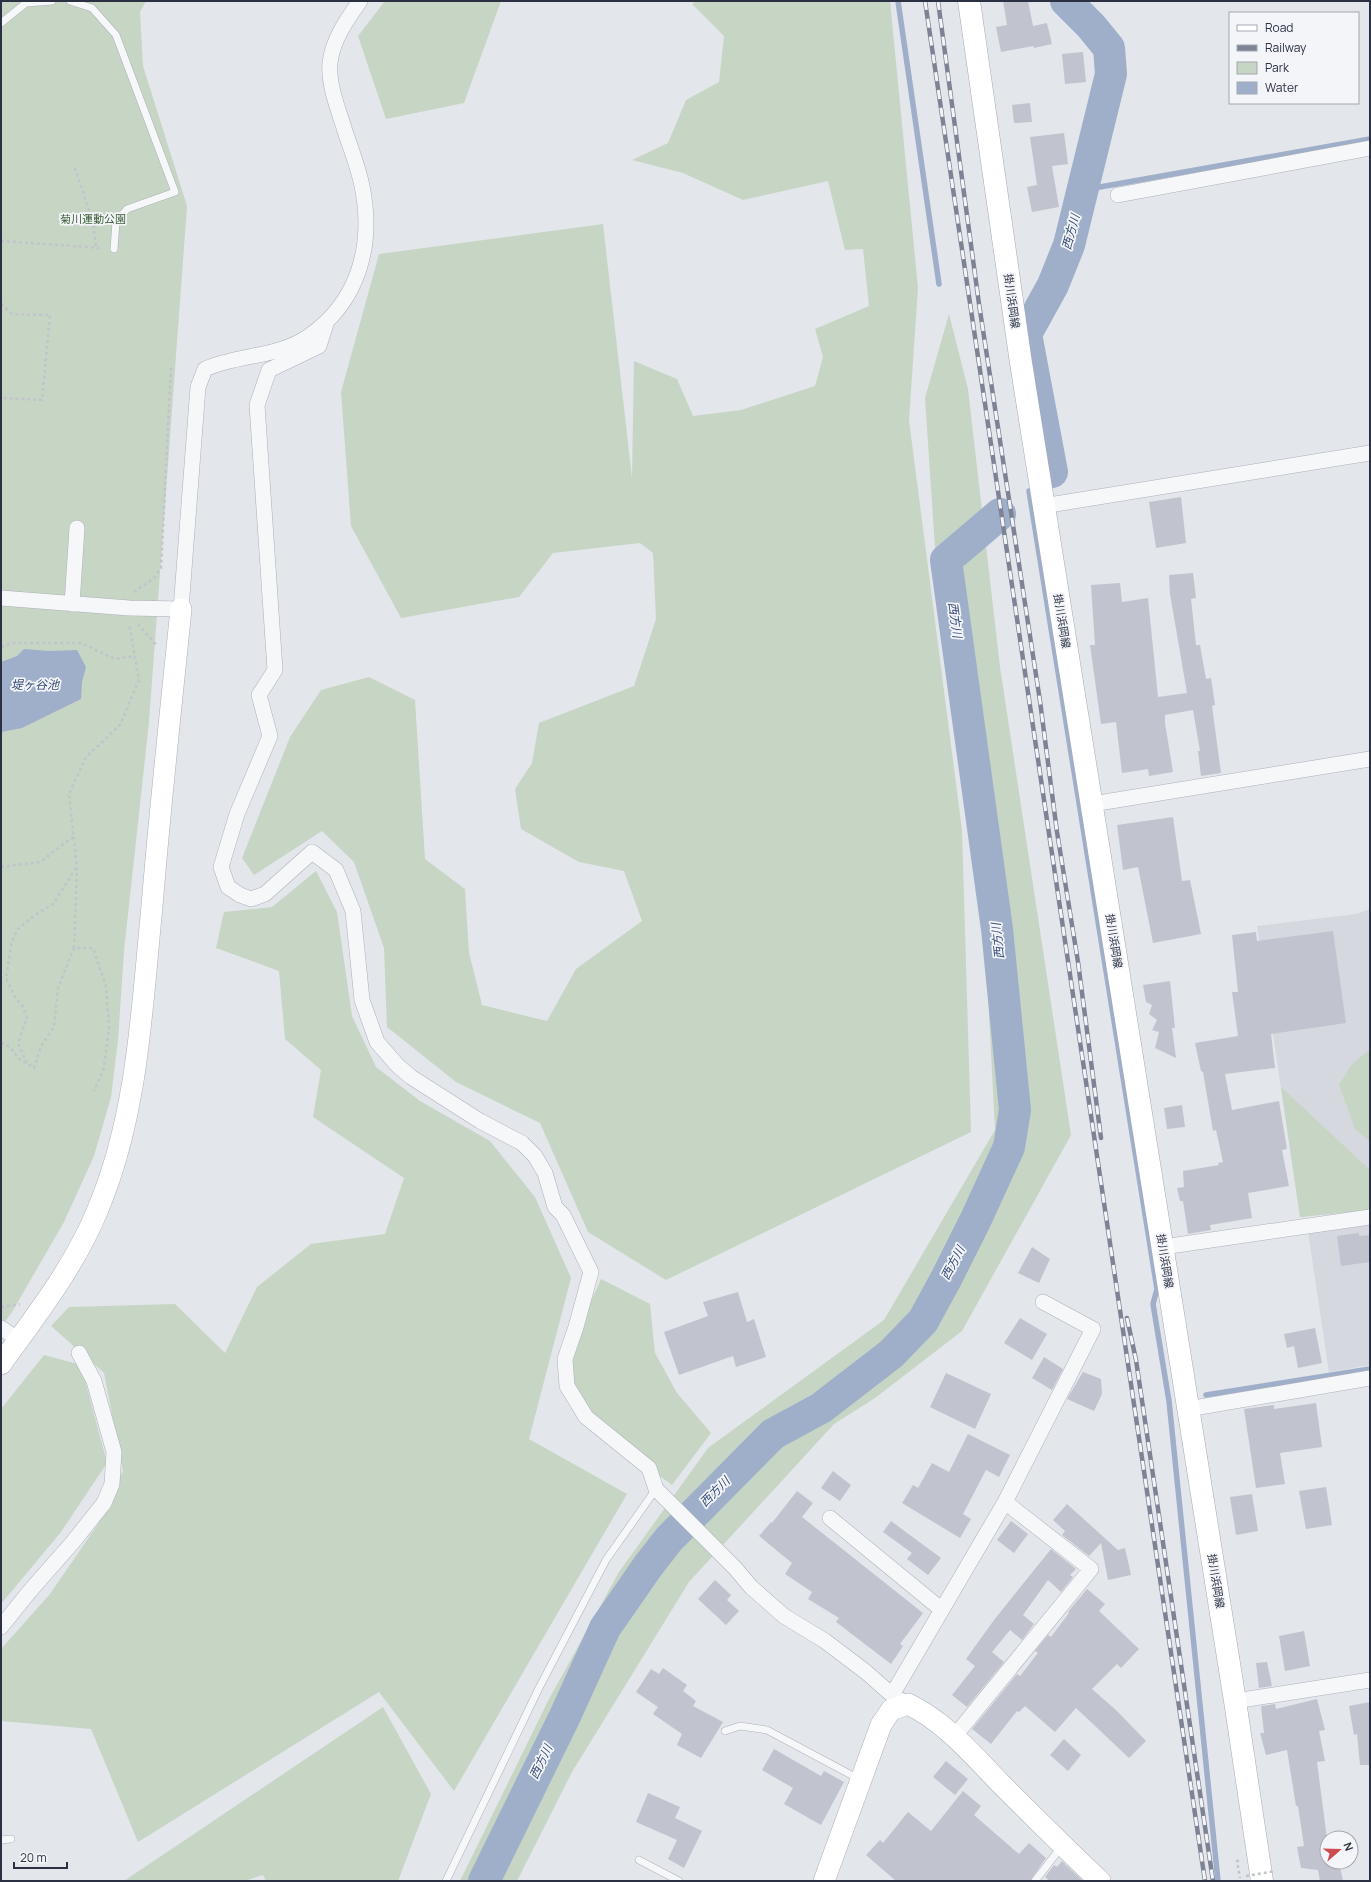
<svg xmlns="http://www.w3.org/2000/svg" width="1371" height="1882" font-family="Manrope,'Noto Sans JP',sans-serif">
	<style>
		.built { fill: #d6d8e0 }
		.green { fill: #c7d5c5 }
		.water { fill: #9fafca }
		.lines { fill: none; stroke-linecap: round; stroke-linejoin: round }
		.stream { stroke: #9fafca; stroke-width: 5.5 }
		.river { stroke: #9fafca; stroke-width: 32 }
		.building { fill: #c1c4ce }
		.lane-casing { stroke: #acb0b9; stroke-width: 8 }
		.street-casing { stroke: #acb0b9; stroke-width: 16 }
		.secondary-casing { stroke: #acb0b9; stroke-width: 22 }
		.primary-casing { stroke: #a3a9b7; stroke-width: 23 }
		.path { stroke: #c1c4ca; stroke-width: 2.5; stroke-dasharray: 3 3; stroke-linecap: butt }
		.lane { stroke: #f6f7f9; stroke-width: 7 }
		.street { stroke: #f6f7f9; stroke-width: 15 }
		.secondary { stroke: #fff; stroke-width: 21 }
		.primary { stroke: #fff; stroke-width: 22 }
		.rail-casing { stroke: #7d8395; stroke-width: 4.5 }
		.rail { stroke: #f3f5f8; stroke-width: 3; stroke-dasharray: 9; stroke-linecap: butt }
		.path-bridge { stroke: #c1c4ca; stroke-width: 2.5; stroke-dasharray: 3 3; stroke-linecap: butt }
		.labels { text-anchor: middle; stroke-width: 3.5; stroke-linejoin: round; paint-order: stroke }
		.park-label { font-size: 11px; fill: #3c5f39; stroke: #f3f5f8 }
		.street-label { font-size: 11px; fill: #2b3143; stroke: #f3f5f8 }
		.water-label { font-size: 12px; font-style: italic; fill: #364b77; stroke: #f3f5f8 }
	</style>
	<rect width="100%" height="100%" fill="#e3e6eb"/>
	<path class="built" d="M 1370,909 L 1370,1210 L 1300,1217 L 1257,926 L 1356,914 Z
		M 1370,1223 L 1370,1365 L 1329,1372 L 1308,1232 Z"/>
	<path class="green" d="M 1,1 L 146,1 L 140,12 L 143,66 L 187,206 L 149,722 L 124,951 L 118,1040 L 111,1097 L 94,1156 L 64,1222 L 12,1312 L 1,1327 Z
		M 385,1 L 501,1 L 464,103 L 386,119 L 358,36 Z
		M 696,1 L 890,1 L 918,288 L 909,420 L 962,830 L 971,1132 L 666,1280 L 588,1232 L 540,1123 L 456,1082 L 387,1027 L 384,948 L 354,862 L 322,831 L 254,875 L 242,858 L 290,737 L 321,690 L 369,677 L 415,700 L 425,859 L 465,889 L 469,953 L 482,1005 L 547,1021 L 576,969 L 642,921 L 624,871 L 579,862 L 521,829 L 515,789 L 532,763 L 539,723 L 634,686 L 656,619 L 653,553 L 640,543 L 553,553 L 519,597 L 401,618 L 351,526 L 341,392 L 379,254 L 603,224 L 632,478 L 634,361 L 677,379 L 693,416 L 741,410 L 815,386 L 823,357 L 815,329 L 869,306 L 863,249 L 845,250 L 828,181 L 743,200 L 683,173 L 632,160 L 668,143 L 686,100 L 719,82 L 724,36 L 692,4 Z
		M 949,314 L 968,389 L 1000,667 L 1071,1135 L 962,1331 L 875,1398 L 834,1424 L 689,1582 L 572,1772 L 517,1881 L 460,1881 L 548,1701 L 619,1572 L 708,1448 L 884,1320 L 995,1130 L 977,784 L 936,562 L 925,398 Z
		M 316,871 L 337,912 L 352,1016 L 376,1067 L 420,1101 L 490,1141 L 535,1197 L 571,1278 L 529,1439 L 627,1494 L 454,1791 L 379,1692 L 138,1842 L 91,1729 L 1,1721 L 1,1649 L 50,1594 L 98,1524 L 123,1471 L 104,1373 L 51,1326 L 69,1307 L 175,1304 L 225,1353 L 257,1287 L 311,1244 L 385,1234 L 404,1178 L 313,1117 L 321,1070 L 285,1039 L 279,971 L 216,948 L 224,912 L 272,907 Z
		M 1370,1049 L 1370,1142 L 1355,1129 L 1339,1085 L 1352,1064 Z
		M 1281,1087 L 1370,1170 L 1370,1210 L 1300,1217 Z
		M 601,1279 L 650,1304 L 655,1353 L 677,1393 L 711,1433 L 672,1485 L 649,1468 L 573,1397 L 565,1359 Z
		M 44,1355 L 81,1365 L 107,1463 L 61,1532 L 1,1604 L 1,1409 Z
		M 383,1707 L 431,1794 L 398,1881 L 266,1881 L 263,1875 L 244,1881 L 124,1881 Z"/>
	<path class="water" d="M 24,649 L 49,651 L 77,650 L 86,667 L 82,682 L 81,699 L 22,728 L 1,732 L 1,662 L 17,656 Z"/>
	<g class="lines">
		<path class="stream" d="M 898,1 L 939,284
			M 1083,190 L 1370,139
			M 1029,491 L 1157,1289 L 1153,1304 L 1169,1401 L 1218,1881
			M 1206,1395 L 1370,1369"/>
		<path class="river" d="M 1052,472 L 1026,334 L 1053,285 L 1069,245 L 1111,74 L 1109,48 L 1091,26 L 1066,1
			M 484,1881 L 565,1716 L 605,1628 L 648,1566 L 669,1539 L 773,1434 L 821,1408 L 891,1354 L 923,1321 L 947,1277 L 976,1219 L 1009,1147 L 1015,1110 L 997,929 L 946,560 L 1000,514"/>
	</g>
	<path class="building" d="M 1003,1 L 1028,1 L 1033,26 L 1047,23 L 1052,44 L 1034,48 L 1033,46 L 1001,52 L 996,27 L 1007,25 Z
		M 1083,52 L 1086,82 L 1065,84 L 1062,54 Z
		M 1030,103 L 1032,122 L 1014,123 L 1012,105 Z
		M 1064,133 L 1068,164 L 1052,166 L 1059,207 L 1032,212 L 1027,187 L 1037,185 L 1030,137 Z
		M 1181,497 L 1186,543 L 1156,548 L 1149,502 Z
		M 1193,573 L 1196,598 L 1191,599 L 1196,645 L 1200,645 L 1206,679 L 1211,678 L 1215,705 L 1212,706 L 1221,773 L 1201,776 L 1198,751 L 1200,751 L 1193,710 L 1165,715 L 1165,723 L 1173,772 L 1149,776 L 1148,769 L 1122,773 L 1116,722 L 1101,724 L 1090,645 L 1095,645 L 1091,585 L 1120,583 L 1122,602 L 1148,598 L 1158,697 L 1187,693 L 1170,594 L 1169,575 Z
		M 1173,817 L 1182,881 L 1190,880 L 1201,934 L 1153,943 L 1138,867 L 1123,870 L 1117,825 Z
		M 1333,931 L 1346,1023 L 1271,1034 L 1275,1068 L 1225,1074 L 1232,1110 L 1279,1101 L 1287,1149 L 1282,1150 L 1289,1186 L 1248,1193 L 1252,1218 L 1210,1225 L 1211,1230 L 1188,1234 L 1183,1201 L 1180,1201 L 1177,1188 L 1184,1187 L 1183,1171 L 1219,1165 L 1218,1163 L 1223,1162 L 1216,1130 L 1213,1131 L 1203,1072 L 1201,1071 L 1195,1043 L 1238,1036 L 1232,992 L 1238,992 L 1232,935 L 1256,932 L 1257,941 Z
		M 1170,981 L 1175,1028 L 1172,1028 L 1176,1058 L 1155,1048 L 1159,1032 L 1152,1030 L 1157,1020 L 1149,1014 L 1152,1005 L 1146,1002 L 1143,985 Z
		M 1182,1105 L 1185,1127 L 1167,1129 L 1164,1108 Z
		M 1359,1233 L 1359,1236 L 1370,1235 L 1370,1262 L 1341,1266 L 1337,1236 Z
		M 1032,1247 L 1050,1259 L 1039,1283 L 1018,1273 Z
		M 738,1292 L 747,1322 L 754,1319 L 766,1357 L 736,1367 L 733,1356 L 679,1375 L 664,1332 L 708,1316 L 703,1302 Z
		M 1020,1318 L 1047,1334 L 1032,1360 L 1004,1343 Z
		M 1315,1328 L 1322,1363 L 1298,1368 L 1294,1346 L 1287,1348 L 1284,1334 Z
		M 1044,1357 L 1063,1369 L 1052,1390 L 1032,1378 Z
		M 1083,1372 L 1101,1379 L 1102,1394 L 1094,1411 L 1067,1399 Z
		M 946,1373 L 991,1394 L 975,1429 L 930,1407 Z
		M 1316,1403 L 1322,1447 L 1280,1453 L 1285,1484 L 1256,1488 L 1244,1409 L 1274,1405 L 1274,1409 Z
		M 968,1434 L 1010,1455 L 999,1477 L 986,1470 L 963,1514 L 971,1519 L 960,1538 L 902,1503 L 913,1485 L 918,1488 L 932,1463 L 949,1472 Z
		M 833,1471 L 851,1485 L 840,1501 L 821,1488 Z
		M 1326,1487 L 1332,1525 L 1306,1529 L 1299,1491 Z
		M 797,1491 L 813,1503 L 802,1517 L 923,1613 L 900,1644 L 903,1646 L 891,1664 L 836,1622 L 839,1618 L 808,1599 L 812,1592 L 785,1574 L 792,1563 L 759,1536 L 771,1522 L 772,1523 Z
		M 1252,1494 L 1258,1531 L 1236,1535 L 1230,1497 Z
		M 1067,1504 L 1118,1550 L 1125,1548 L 1131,1575 L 1108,1580 L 1101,1543 L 1089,1556 L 1062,1535 L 1065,1531 L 1053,1520 Z
		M 891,1521 L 941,1558 L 928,1575 L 907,1559 L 912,1553 L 883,1532 Z
		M 1011,1521 L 1028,1534 L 1014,1553 L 997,1540 Z
		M 1051,1549 L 1076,1569 L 1070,1575 L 1073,1577 L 1061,1592 L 1048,1580 L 1023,1615 L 1034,1624 L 1022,1640 L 1010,1630 L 992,1652 L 1004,1662 L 967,1707 L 952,1695 L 975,1666 L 966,1659 L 994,1620 Z
		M 715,1580 L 731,1595 L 727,1600 L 739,1611 L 726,1625 L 698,1599 Z
		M 1087,1589 L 1105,1604 L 1099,1611 L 1139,1649 L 1121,1668 L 1117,1664 L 1092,1689 L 1117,1711 L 1146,1741 L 1129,1758 L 1076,1708 L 1055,1732 L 1025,1706 L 1019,1712 L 1017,1711 L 991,1744 L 972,1729 L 1017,1674 L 1020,1676 L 1038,1653 L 1035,1651 L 1048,1635 L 1051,1637 L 1069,1613 L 1068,1612 Z
		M 1304,1631 L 1310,1666 L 1285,1671 L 1279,1636 Z
		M 1267,1662 L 1272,1686 L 1259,1688 L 1256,1663 Z
		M 663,1668 L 687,1685 L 683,1691 L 696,1701 L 693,1706 L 723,1722 L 701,1758 L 677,1745 L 682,1734 L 653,1714 L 658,1707 L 636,1692 L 651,1669 L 659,1674 Z
		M 1317,1699 L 1325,1730 L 1319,1731 L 1325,1761 L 1317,1762 L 1327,1839 L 1327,1862 L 1339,1862 L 1343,1881 L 1320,1881 L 1318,1870 L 1301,1868 L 1297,1847 L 1304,1846 L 1298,1806 L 1296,1806 L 1287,1750 L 1266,1755 L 1260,1733 L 1264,1733 L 1261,1706 L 1275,1704 L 1276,1709 Z
		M 1370,1702 L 1370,1765 L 1360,1765 L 1357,1734 L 1354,1735 L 1349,1706 Z
		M 1064,1739 L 1081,1755 L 1068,1771 L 1050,1755 Z
		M 774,1749 L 821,1776 L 824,1771 L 844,1782 L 821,1825 L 784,1804 L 793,1788 L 762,1770 Z
		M 946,1761 L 968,1779 L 955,1795 L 933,1777 Z
		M 963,1791 L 981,1806 L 974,1815 L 1019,1854 L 1029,1843 L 1046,1858 L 1030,1881 L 896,1881 L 866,1855 L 880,1840 L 883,1843 L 908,1812 L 931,1831 Z
		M 648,1793 L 680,1807 L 675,1818 L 702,1831 L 684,1868 L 668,1859 L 677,1840 L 636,1822 Z
		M 1062,1861 L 1066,1865 L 1083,1881 L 1046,1881 L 1048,1879 L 1045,1877 L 1054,1865 L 1057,1867 Z"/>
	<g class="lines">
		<defs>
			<path id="lane" d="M 70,1 L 92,8 L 116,35 L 175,192 L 127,209 L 116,222 L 114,249
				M 1,23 L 26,3 L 52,1
				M 725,1731 L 740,1726 L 767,1730 L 859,1779
				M 1,1840 L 11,1839
				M 639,1860 L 679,1881
				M 446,1881 L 539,1688 L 606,1560 L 656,1489
				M 1035,1881 L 1062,1846"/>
			<path id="street" d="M 1118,195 L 1370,148
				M 327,321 L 319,346 L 269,370 L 257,405 L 275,670 L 259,695 L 270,736 L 237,814 L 221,867 L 228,887 L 240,895 L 251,899 L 265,894 L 312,852 L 336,870 L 353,911 L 362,1000 L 377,1042 L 398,1066 L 411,1077 L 480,1121 L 522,1143 L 535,1156 L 545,1173 L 555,1207 L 563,1215 L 591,1272 L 576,1327 L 565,1359 L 567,1386 L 586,1417 L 649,1468 L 656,1489 L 735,1568 L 751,1587 L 784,1616 L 825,1641 L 866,1672 L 892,1695 L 908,1704
				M 1043,506 L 1370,453
				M 1,598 L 129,608 L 181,609 L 198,387 L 205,369 C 238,354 278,358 309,336 C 359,301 374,245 362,186 C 358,166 350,147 344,128 C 338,108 328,85 330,63 C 332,41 347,19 360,1
				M 72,604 L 77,528
				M 1092,804 L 1370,759
				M 1163,1247 L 1370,1217
				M 1,1328 L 19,1340
				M 1188,1409 L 1370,1378
				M 830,1518 L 942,1610
				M 1,1627 L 29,1592 L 73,1542 L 104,1503 L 112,1484 L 114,1452 L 94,1381 L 79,1353
				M 892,1695 L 1005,1502 L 1093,1329 L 1043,1302
				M 1235,1701 L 1370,1680
				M 954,1737 L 1091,1569 L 1005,1502"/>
			<path id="secondary" d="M 1,1364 C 37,1314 75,1266 98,1209 C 138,1114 142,1007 152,906 C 160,807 171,708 181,609
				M 824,1881 L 881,1725 L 891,1710 L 908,1704 C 944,1721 972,1754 1000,1783 C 1033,1816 1066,1849 1100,1881"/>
			<path id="primary" d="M 969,1 L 1021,363 L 1235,1701 L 1262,1881"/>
		</defs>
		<use href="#lane" class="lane-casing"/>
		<use href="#street" class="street-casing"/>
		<use href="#secondary" class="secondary-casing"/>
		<use href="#primary" class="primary-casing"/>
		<path class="path" d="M 75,168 L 93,222 L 96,248
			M 1,241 L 102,248
			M 1,304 L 12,314 L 50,315 L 42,400 L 5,398 L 1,401
			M 134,592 L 154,578 L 161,568 L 171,367
			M 138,624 L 157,646
			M 1,647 L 12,643 L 81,643 L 115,659 L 135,656
			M 1,867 L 40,862 L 73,837
			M 74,948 L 77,868 L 69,794 L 86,757 L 120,725 L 139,680 L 129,624
			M 1,1043 L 10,1047 L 18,1058 L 34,1068 L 41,1046 L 54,1027 L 58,988 L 74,948 L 93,948 L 106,986 L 109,1027 L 104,1068 L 94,1091
			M 27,1063 L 18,1043 L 27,1018 L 22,1005 L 15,997 L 6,978 L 12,941 L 18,929 L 35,915 L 53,904 L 76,868
			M 1,1307 L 20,1304
			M 1239,1861 L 1237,1861 L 1240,1878"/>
		<use href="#lane" class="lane"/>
		<use href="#street" class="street"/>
		<use href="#secondary" class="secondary"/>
		<use href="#primary" class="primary"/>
		<defs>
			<path id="rail" d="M 925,1 L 1205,1881
				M 938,1 L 979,304 L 1040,701 L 1057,832 L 1078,962 L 1101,1138
				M 1127,1318 L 1136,1360 L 1213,1881"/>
		</defs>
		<use href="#rail" class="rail-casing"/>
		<use href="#rail" class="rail"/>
		<path class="path-bridge" d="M 1246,1876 L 1275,1871"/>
	</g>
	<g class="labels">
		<g class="park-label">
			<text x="93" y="223">菊川運動公園</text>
		</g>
		<g class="street-label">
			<text transform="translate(1012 301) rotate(82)" y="4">掛川浜岡線</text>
			<text transform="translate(1062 621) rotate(81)" y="4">掛川浜岡線</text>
			<text transform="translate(1114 941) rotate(81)" y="4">掛川浜岡線</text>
			<text transform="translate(1165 1261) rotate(81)" y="4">掛川浜岡線</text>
			<text transform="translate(1216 1581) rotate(81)" y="4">掛川浜岡線</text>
		</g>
		<g class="water-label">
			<text transform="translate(1071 232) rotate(-75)" y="4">西方川</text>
			<text transform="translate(955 620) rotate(82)" y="4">西方川</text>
			<text x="35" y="689">堤ヶ谷池</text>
			<text transform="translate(998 941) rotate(-96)" y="4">西方川</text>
			<text transform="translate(953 1263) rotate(-62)" y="4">西方川</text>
			<text transform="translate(715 1492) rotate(-45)" y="4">西方川</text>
			<text transform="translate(541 1762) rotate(-64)" y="4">西方川</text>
		</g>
	</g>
	<rect width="1371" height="1882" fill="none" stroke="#2b3143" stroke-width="4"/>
	<rect x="1229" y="12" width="130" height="92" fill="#f3f5f8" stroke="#a3a7b0"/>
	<rect x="1237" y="25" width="20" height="6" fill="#ffffff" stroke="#a3a7b0"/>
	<text x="1265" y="32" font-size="12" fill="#2b3143">Road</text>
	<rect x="1237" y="45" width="20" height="6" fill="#7d8395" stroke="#a3a7b0"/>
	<text x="1265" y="52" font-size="12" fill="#2b3143">Railway</text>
	<rect x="1237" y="62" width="20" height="12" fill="#c7d5c5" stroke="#a3a7b0"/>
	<text x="1265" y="72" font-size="12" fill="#2b3143">Park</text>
	<rect x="1237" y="82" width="20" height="12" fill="#9fafca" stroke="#a3a7b0"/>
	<text x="1265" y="92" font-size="12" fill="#2b3143">Water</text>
	<g transform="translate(1339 1850) rotate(70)"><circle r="19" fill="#f3f5f8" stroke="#a3a7b0"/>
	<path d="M0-3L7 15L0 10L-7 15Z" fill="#cd4c51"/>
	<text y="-6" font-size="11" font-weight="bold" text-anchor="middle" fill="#2b3143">N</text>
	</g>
	<path d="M14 1862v6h53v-6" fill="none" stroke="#2b3143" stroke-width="2"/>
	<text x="20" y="1862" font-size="12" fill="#2b3143" stroke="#f3f5f8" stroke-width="3" paint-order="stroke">20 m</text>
</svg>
